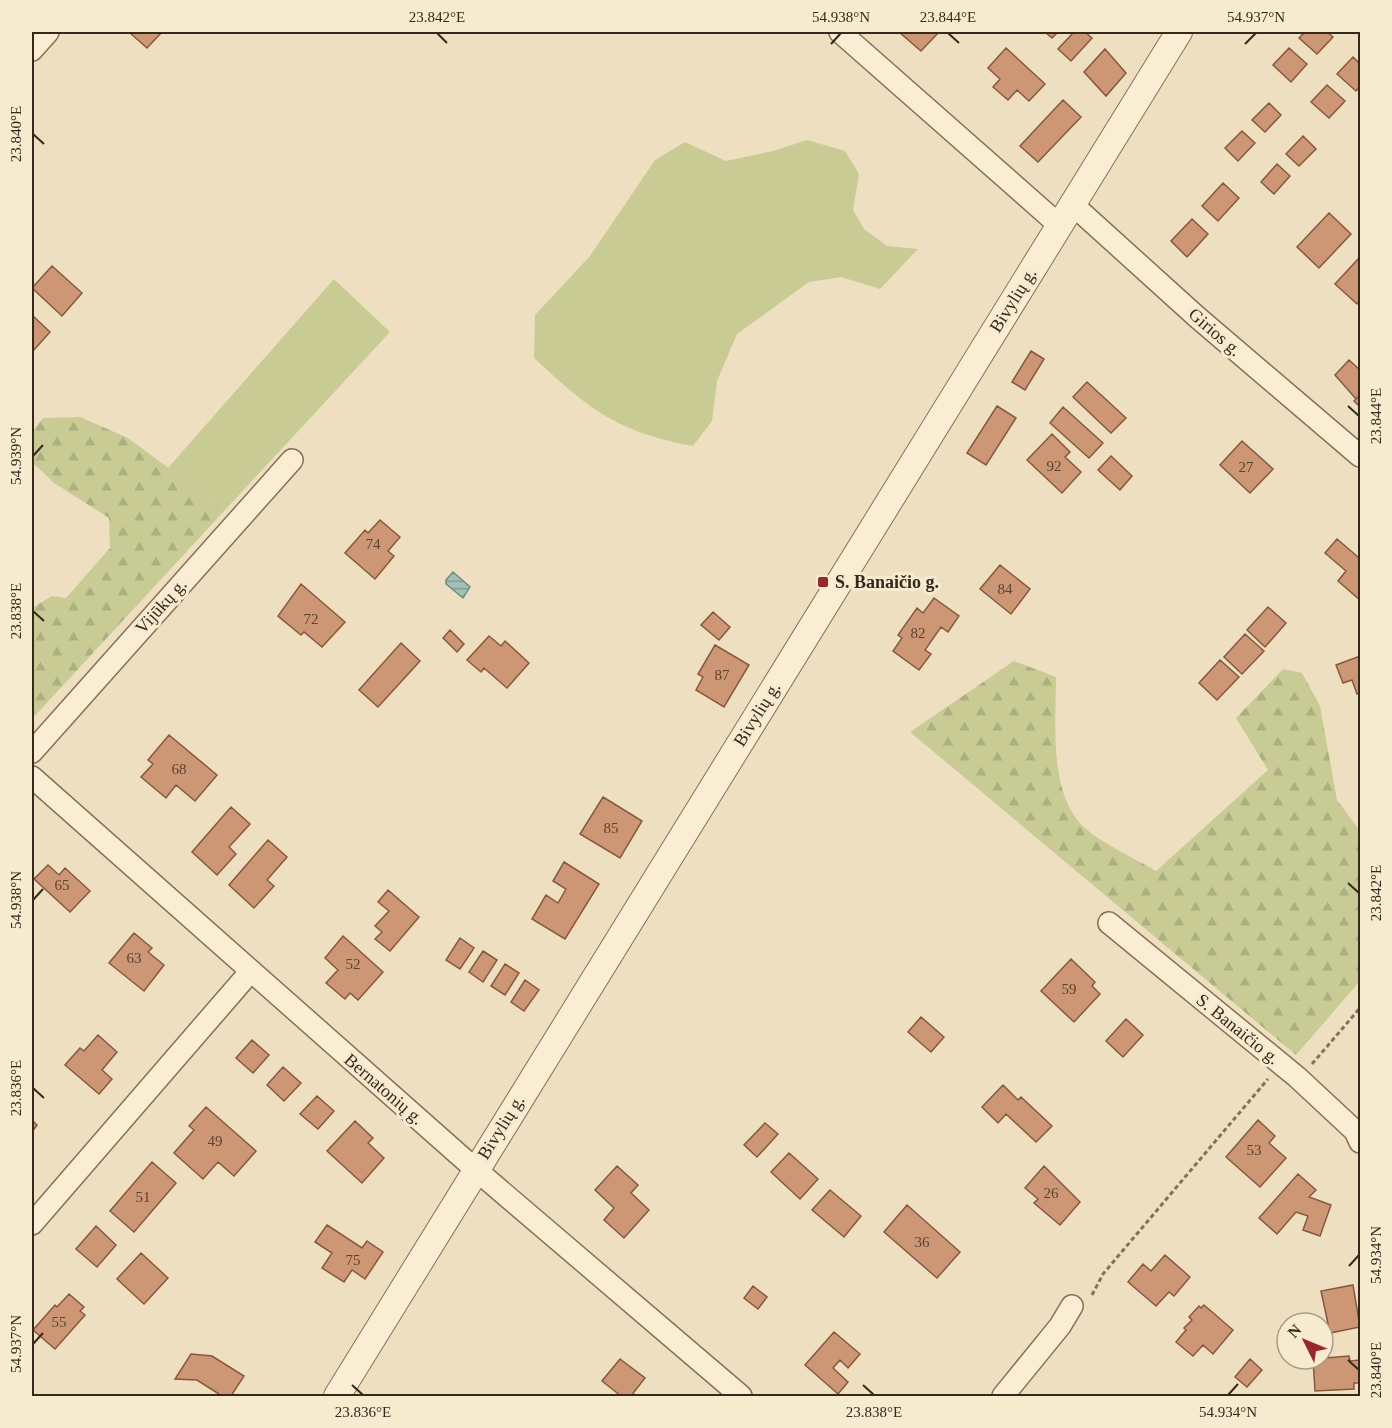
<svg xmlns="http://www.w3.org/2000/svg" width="1392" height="1428" font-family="Georgia,serif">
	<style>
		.green { fill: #c8cc94 }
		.forest { fill: url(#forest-firs) }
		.water { fill: url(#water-rules); stroke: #6a8e84; stroke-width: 1.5 }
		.building { fill: #cd9775; stroke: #87583d; stroke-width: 1.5 }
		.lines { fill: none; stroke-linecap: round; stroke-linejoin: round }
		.minor-casing { stroke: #887058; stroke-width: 24 }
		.tertiary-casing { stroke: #887058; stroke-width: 28 }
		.path { stroke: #887058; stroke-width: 3; stroke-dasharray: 4.5 3; stroke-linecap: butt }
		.minor { stroke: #f9edd3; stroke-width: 21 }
		.tertiary { stroke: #f9edd3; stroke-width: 26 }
		.ticks { fill: none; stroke: #37281c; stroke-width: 2 }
		.poi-dot { fill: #98272b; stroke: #f6eacf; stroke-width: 2 }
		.labels { text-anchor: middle; stroke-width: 6; stroke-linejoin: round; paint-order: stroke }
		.number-label { font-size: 15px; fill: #5c4432 }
		.street-label { font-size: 18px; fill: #37281c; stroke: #f6eacf }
		.poi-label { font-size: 18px; font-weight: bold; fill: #37281c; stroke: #f6eacf; text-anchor: start }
		.neatline { fill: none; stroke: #37281c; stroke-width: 2 }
		.ticks-label { font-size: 15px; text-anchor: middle; fill: #37281c }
	</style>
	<defs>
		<pattern id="forest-firs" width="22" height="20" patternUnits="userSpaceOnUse" patternTransform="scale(1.5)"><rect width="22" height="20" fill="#c8cc94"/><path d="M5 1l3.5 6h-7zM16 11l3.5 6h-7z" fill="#acaf7f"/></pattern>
		<pattern id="water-rules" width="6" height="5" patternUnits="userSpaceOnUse" patternTransform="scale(1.5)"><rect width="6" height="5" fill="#a3c0b7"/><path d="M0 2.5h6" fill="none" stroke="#869c94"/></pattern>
	</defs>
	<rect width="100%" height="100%" fill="#eedfc0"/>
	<path class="green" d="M 807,140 L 845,151 L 859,174 L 853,210 L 864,229 L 887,246 L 918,249 L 880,289 L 841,277 L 809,282 L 737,334 L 717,381 L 712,421 L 693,446 C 617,432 589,409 534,358 L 535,315 L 590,256 L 655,160 L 685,142 L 726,161 L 773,151 Z
		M 334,279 L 390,332 L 225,510 L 168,468 Z"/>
	<path class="forest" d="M 80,417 L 128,438 L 225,510 L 32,719 L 32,608 L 52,596 L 66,598 L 110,548 L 109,518 L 54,483 L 32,462 L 32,432 L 43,418 Z
		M 1014,661 L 1056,677 C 1056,722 1048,795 1085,828 C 1101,843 1136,859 1156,871 L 1268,770 L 1236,718 L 1283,669 L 1302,673 L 1320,706 L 1337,800 L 1360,831 L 1360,981 L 1296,1055 L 910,732 Z"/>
	<path class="water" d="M 453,572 L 470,587 L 463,598 L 446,584 L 446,580 Z"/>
	<path class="building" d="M 129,32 L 162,32 L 147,48 Z
		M 899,32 L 939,32 L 921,51 Z
		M 1045,32 L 1058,32 L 1052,38 Z
		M 1074,32 L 1085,32 L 1092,38 L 1071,61 L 1058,49 Z
		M 1305,32 L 1327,32 L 1333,37 L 1317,54 L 1299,38 Z
		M 1006,48 L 1045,84 L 1029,101 L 1017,90 L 1008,100 L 993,87 L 1000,79 L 988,68 Z
		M 1289,48 L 1307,64 L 1291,82 L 1273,65 Z
		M 1105,49 L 1126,73 L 1106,96 L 1084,72 Z
		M 1353,57 L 1360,64 L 1360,86 L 1356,91 L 1337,74 Z
		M 1327,85 L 1345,101 L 1329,118 L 1311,102 Z
		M 1063,100 L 1081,117 L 1038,162 L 1020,146 Z
		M 1269,103 L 1281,115 L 1265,132 L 1252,120 Z
		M 1242,131 L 1255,143 L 1238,161 L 1225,148 Z
		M 1303,136 L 1316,149 L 1299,166 L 1286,154 Z
		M 1277,164 L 1290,176 L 1274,194 L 1261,182 Z
		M 1223,183 L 1239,198 L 1218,221 L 1202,206 Z
		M 1329,213 L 1351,234 L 1319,268 L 1297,247 Z
		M 1192,219 L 1208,234 L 1187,257 L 1171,241 Z
		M 1360,257 L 1360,300 L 1357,304 L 1335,284 Z
		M 52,266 L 82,293 L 62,316 L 32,288 Z
		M 32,315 L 50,332 L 32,352 Z
		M 1031,351 L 1044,359 L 1025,390 L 1012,382 Z
		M 1349,360 L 1360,370 L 1360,395 L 1356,399 L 1335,375 Z
		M 1087,382 L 1126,418 L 1111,433 L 1073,397 Z
		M 1360,395 L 1360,407 L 1354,401 Z
		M 997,406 L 1016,418 L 986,465 L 967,453 Z
		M 1063,407 L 1103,443 L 1089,458 L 1050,423 Z
		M 1052,434 L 1070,452 L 1065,457 L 1081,472 L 1062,493 L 1027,460 Z
		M 1242,441 L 1273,469 L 1250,493 L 1220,465 Z
		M 1111,456 L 1132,476 L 1120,490 L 1098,470 Z
		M 380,520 L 400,537 L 388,551 L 394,556 L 375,579 L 345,553 L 365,530 L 368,533 Z
		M 1337,539 L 1358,557 L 1360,554 L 1360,600 L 1338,581 L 1346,571 L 1325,553 Z
		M 1000,565 L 1030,589 L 1011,614 L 980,589 Z
		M 301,584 L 345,622 L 322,647 L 304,632 L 301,635 L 278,616 Z
		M 934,598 L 959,616 L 948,632 L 941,627 L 925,650 L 931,654 L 919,670 L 893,651 L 902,638 L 898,635 L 917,608 L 923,613 Z
		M 1268,607 L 1286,623 L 1265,647 L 1247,630 Z
		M 713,612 L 730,627 L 719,640 L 701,625 Z
		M 450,630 L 464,644 L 457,652 L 443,638 Z
		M 1245,634 L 1264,651 L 1242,674 L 1224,657 Z
		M 489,636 L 501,646 L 505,641 L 529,663 L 507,688 L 484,668 L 481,672 L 467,660 Z
		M 401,643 L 420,661 L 378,707 L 359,690 Z
		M 715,645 L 749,665 L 724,707 L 696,690 L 703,677 L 698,674 Z
		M 1360,656 L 1360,693 L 1357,694 L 1352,680 L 1343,683 L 1336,665 Z
		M 1220,660 L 1239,677 L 1217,700 L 1199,683 Z
		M 169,735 L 217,775 L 195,801 L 176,785 L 166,798 L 141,777 L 153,764 L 148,760 Z
		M 603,797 L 642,821 L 620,858 L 580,834 Z
		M 231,807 L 250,824 L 229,847 L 236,854 L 217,875 L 192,852 Z
		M 268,840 L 287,857 L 267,880 L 274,886 L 254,908 L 229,885 Z
		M 564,862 L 599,884 L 565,939 L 532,919 L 546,895 L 558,903 L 566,889 L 553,881 Z
		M 48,865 L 59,875 L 65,868 L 90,891 L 70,912 L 34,879 Z
		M 388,890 L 419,917 L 390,951 L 375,939 L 382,932 L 375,926 L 389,911 L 378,902 Z
		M 134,933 L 152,948 L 148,952 L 164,965 L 144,991 L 109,963 Z
		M 343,936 L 383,972 L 358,1000 L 350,993 L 345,999 L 326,983 L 338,970 L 325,958 Z
		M 460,938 L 474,948 L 460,969 L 446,960 Z
		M 483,951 L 497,960 L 483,982 L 469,972 Z
		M 1071,959 L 1095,982 L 1092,986 L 1100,994 L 1074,1022 L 1041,991 Z
		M 505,964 L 519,973 L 505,995 L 491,986 Z
		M 525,980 L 539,990 L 524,1011 L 511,1002 Z
		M 921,1017 L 944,1037 L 931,1052 L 908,1032 Z
		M 1126,1019 L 1143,1035 L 1123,1057 L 1106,1041 Z
		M 98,1035 L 117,1052 L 102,1070 L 112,1079 L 99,1094 L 65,1065 L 80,1048 L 84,1051 Z
		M 252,1040 L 269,1055 L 253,1073 L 236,1058 Z
		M 283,1067 L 301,1083 L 284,1101 L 267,1085 Z
		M 1003,1085 L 1018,1100 L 1021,1097 L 1052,1126 L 1036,1142 L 1006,1114 L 998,1123 L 982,1107 Z
		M 317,1096 L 334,1111 L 318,1129 L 300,1114 Z
		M 206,1107 L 256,1151 L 234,1176 L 218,1162 L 203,1179 L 174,1153 L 194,1130 L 189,1126 Z
		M 32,1120 L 37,1125 L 32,1132 Z
		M 1258,1120 L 1275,1136 L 1269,1143 L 1286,1158 L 1260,1187 L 1226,1157 Z
		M 355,1121 L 373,1138 L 368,1143 L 384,1158 L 362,1183 L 327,1151 Z
		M 765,1123 L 778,1134 L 757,1157 L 744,1145 Z
		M 789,1153 L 818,1179 L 800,1199 L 771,1172 Z
		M 152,1162 L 176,1183 L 134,1232 L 110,1211 Z
		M 617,1166 L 638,1185 L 631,1193 L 649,1210 L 624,1238 L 604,1220 L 614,1208 L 595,1190 Z
		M 1044,1166 L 1080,1202 L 1060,1225 L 1034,1203 L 1038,1199 L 1025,1188 Z
		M 1298,1174 L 1316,1190 L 1309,1197 L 1331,1205 L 1320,1236 L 1303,1230 L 1308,1216 L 1296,1212 L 1277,1234 L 1259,1218 Z
		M 830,1190 L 861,1216 L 844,1237 L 812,1210 Z
		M 907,1205 L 960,1252 L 937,1278 L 884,1232 Z
		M 327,1225 L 362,1248 L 367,1241 L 383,1252 L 365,1279 L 352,1270 L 344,1282 L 322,1268 L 332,1253 L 315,1242 Z
		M 96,1226 L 116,1245 L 97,1267 L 76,1249 Z
		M 141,1253 L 168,1278 L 144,1304 L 117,1279 Z
		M 1165,1255 L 1190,1277 L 1174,1296 L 1169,1292 L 1156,1306 L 1128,1282 L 1143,1264 L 1151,1271 Z
		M 1353,1285 L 1360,1327 L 1330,1333 L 1321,1291 Z
		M 753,1286 L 767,1297 L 758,1309 L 744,1298 Z
		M 69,1294 L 84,1307 L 80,1311 L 85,1315 L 55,1349 L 33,1330 L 55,1305 L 57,1307 Z
		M 1204,1305 L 1233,1330 L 1213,1354 L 1203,1345 L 1193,1356 L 1176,1342 L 1186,1330 L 1184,1328 L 1192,1320 L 1189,1317 L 1199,1306 L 1201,1308 Z
		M 834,1332 L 860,1354 L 848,1368 L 840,1360 L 833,1368 L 848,1382 L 838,1394 L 805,1365 Z
		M 191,1354 L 212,1356 L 244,1376 L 231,1396 L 222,1396 L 197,1380 L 175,1379 Z
		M 1349,1356 L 1350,1361 L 1360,1360 L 1360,1383 L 1354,1383 L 1354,1389 L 1315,1391 L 1313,1359 Z
		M 620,1359 L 645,1378 L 631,1396 L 621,1396 L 602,1381 Z
		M 1250,1359 L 1262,1370 L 1247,1387 L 1235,1377 Z"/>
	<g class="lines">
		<defs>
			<path id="minor" d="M 840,32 L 1059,225
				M 32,50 L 48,32
				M 1072,204 L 1197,317 L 1360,456
				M 32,752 L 292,460
				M 32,777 L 475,1169 L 741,1396
				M 1109,923 L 1297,1077 L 1355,1131 L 1360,1142
				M 32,1224 L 250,972
				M 1003,1396 L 1060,1326 L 1072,1306"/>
			<path id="tertiary" d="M 337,1396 L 1179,32"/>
		</defs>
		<use href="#minor" class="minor-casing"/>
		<use href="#tertiary" class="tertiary-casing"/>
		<path class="path" d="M 1312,1064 L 1360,1008
			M 1092,1295 L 1103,1274 L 1268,1079"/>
		<use href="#minor" class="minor"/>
		<use href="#tertiary" class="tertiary"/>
	</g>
	<path class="ticks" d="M 437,33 L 447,43M 948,33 L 959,43M 831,44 L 841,33M 1245,44 L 1256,33M 33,134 L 44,144M 1348,406 L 1359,416M 33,456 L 43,445M 33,611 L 44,621M 1348,883 L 1359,893M 33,900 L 43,889M 33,1088 L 44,1098M 1349,1266 L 1359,1255M 33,1344 L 43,1333M 1348,1360 L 1359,1370M 352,1385 L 363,1395M 863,1385 L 874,1395M 1228,1395 L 1238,1384"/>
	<rect class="poi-dot" x="817" y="576" width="12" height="12" rx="3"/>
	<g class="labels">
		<g class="number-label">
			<text x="1054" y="471">92</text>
			<text x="1246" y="472">27</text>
			<text x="373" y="549">74</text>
			<text x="1005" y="594">84</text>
			<text x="311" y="624">72</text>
			<text x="918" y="638">82</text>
			<text x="722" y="680">87</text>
			<text x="179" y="774">68</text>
			<text x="611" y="833">85</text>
			<text x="62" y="890">65</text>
			<text x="134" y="963">63</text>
			<text x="353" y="969">52</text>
			<text x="1069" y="994">59</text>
			<text x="215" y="1146">49</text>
			<text x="1254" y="1155">53</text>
			<text x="1051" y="1198">26</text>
			<text x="143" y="1202">51</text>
			<text x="922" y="1247">36</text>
			<text x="353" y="1265">75</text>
			<text x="59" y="1327">55</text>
		</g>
		<g class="street-label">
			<text transform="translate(1013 300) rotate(-58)" y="6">Bivylių g.</text>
			<text transform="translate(1215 332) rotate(41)" y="6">Girios g.</text>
			<text transform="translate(161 606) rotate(-48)" y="6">Vijūkų g.</text>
			<text transform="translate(757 714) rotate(-58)" y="6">Bivylių g.</text>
			<text transform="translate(1238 1029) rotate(39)" y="6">S. Banaičio g.</text>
			<text transform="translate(384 1089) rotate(41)" y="6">Bernatonių g.</text>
			<text transform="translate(501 1127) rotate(-58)" y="6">Bivylių g.</text>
		</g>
		<g class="poi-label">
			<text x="835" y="588">S. Banaičio g.</text>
		</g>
	</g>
	<rect width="1392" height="1428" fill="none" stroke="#f6eacf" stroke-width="66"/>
	<g transform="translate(1305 1341) rotate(313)"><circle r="28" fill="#f6eacf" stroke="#aa9c87" stroke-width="1.5"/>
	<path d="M0-4.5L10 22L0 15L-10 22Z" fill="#98272b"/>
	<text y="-9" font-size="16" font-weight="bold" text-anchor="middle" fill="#37281c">N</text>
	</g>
	<rect x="33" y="33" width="1326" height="1362" class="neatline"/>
	<g class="ticks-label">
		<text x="437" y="22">23.842°E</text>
		<text x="841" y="22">54.938°N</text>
		<text x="948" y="22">23.844°E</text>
		<text x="1256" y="22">54.937°N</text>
		<text transform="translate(16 134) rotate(-90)" y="5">23.840°E</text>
		<text transform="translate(1376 416) rotate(-90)" y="5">23.844°E</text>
		<text transform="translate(16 456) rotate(-90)" y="5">54.939°N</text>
		<text transform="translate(16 611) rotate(-90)" y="5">23.838°E</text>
		<text transform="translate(1376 893) rotate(-90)" y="5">23.842°E</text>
		<text transform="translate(16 900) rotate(-90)" y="5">54.938°N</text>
		<text transform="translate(16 1088) rotate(-90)" y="5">23.836°E</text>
		<text transform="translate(1376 1255) rotate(-90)" y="5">54.934°N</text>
		<text transform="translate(16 1344) rotate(-90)" y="5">54.937°N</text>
		<text transform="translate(1376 1370) rotate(-90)" y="5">23.840°E</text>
		<text x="363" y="1417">23.836°E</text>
		<text x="874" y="1417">23.838°E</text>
		<text x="1228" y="1417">54.934°N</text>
	</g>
</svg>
